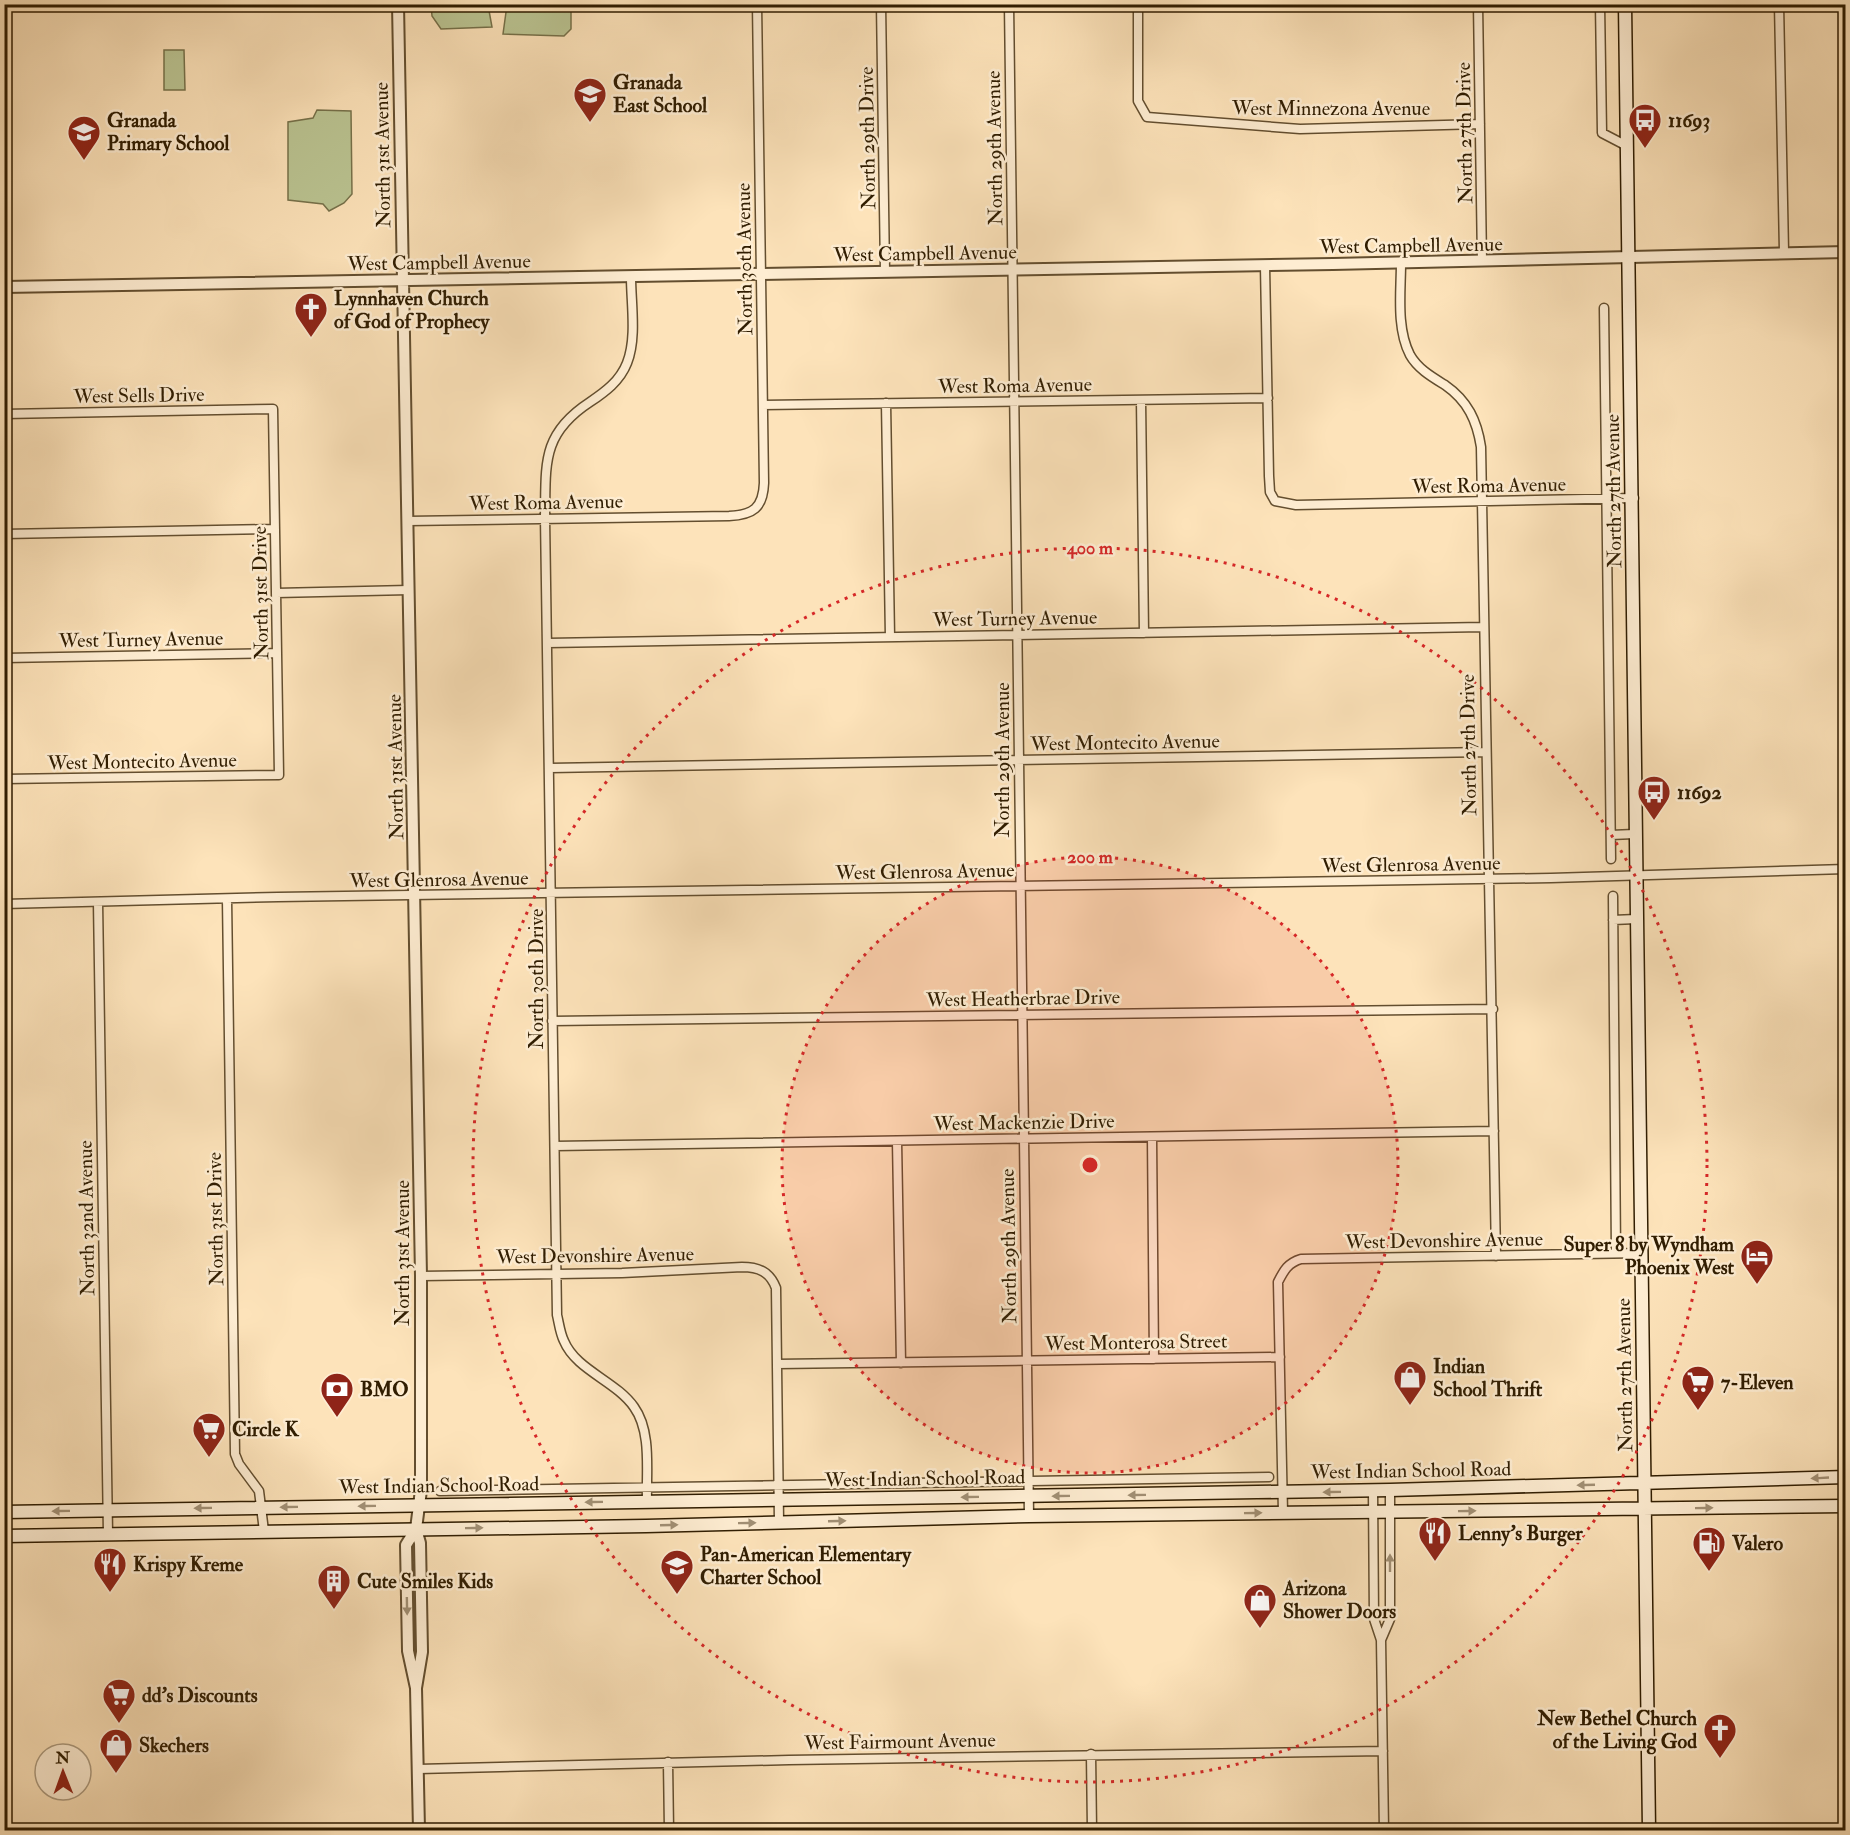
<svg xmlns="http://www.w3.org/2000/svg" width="1850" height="1835" font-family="'IM FELL Double Pica',serif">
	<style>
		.green { fill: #bbc593; stroke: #76714a; stroke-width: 1.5 }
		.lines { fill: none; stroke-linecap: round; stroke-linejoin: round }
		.minor-casing { stroke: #634e2f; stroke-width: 11 }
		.tertiary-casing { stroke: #634e2f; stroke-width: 14 }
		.secondary-casing { stroke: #301d01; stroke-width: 15 }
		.minor { stroke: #feedd2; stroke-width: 8 }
		.tertiary { stroke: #feedd2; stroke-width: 10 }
		.secondary { stroke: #feedd2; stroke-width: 12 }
		.oneway { fill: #a18f74 }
		.ring { fill: none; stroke: #d62828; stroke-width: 3; stroke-dasharray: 3 6 }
		.labels { text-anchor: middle; stroke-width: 5; stroke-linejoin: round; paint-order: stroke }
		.poi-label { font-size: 20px; font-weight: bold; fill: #301d01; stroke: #feedd2; text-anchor: start }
		.street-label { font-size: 20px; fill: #301d01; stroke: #feedd2 }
		.centre { fill: #d62828; stroke: #feedd2; stroke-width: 3 }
		.ring-label { font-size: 18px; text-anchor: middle; font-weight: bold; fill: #d62828; stroke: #feedd2; stroke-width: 5; stroke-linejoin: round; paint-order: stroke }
	</style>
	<rect width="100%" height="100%" fill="#fde3ba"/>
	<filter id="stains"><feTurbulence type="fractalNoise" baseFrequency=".00333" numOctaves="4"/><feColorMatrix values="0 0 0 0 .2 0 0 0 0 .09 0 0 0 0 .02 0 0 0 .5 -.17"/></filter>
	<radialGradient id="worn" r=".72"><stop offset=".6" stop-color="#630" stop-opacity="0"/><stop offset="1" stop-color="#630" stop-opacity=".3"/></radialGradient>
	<path class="green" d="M 431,5 L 488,5 L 492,27 L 441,29 L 432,16 Z
		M 507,5 L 571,5 L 571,29 L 564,36 L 503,34 Z
		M 164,50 L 184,50 L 185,90 L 164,90 Z
		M 317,110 L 351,111 L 352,194 L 344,203 L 329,211 L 323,204 L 288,200 L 288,122 L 313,118 Z"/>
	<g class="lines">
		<defs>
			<path id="minor" d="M 881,4 L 885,271
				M 1009,4 L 1029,1516
				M 1138,4 L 1138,101 L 1147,117 L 1300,129 L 1480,124
				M 1478,4 L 1482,261
				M 1600,4 L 1602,133 L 1627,146
				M 1779,4 L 1784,252
				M 1401,263 C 1401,291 1396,328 1410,355 C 1418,369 1432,377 1445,385 C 1468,401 1477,421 1481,447 L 1496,1256
				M 1265,266 L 1269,476 L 1270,492 L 1275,501 L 1296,505 L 1634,498
				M 631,277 C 631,303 637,338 627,363 C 620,381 605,392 590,402 C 541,434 546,464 545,517 L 557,1315 C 559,1323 560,1333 564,1341 C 576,1370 616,1381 634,1407 C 652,1432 646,1472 647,1501
				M 1604,308 L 1611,859
				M 1141,400 L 1144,633
				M 886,403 L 890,637
				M 763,405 L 1268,398
				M 4,414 L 273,409 L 279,775 L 4,779
				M 408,521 L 729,516 C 753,515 763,508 764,483 L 757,4
				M 4,534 L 275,529
				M 276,593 L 409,590
				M 548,643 L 1483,627
				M 4,658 L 277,653
				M 550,768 L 1485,752
				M 1611,835 L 1634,834
				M 1613,896 L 1616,1253
				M 227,899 L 235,1454 L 239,1464 L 259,1491 L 264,1531
				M 98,902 L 108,1534
				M 4,904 L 278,897 L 1551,878 L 1846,869
				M 1613,920 L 1636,919
				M 552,1021 L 1493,1009
				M 1152,1137 L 1154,1359
				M 897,1141 L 901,1363
				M 555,1146 L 1494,1131
				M 421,1276 L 622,1273 L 742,1267 C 759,1267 770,1272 776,1288 L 779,1522
				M 777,1364 L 1280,1357
				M 440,1491 L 1269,1477
				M 1373,1491 L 1374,1619 L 1381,1640 L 1384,1830
				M 1283,1513 L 1278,1282 C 1284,1270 1288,1263 1301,1259 L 1642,1253
				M 1381,1640 L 1390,1619 L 1390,1490
				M 1091,1754 L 1092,1830
				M 668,1762 L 669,1830
				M 418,1769 L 789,1760 L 1383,1751"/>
			<path id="tertiary" d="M 398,4 L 421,1276 L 421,1490 L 416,1529 L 406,1545 L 408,1651 L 416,1688
				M 4,287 L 1333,264 L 1846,252
				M 416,1529 L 420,1543 L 422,1652 L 416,1688 L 419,1830"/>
			<path id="secondary" d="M 1625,4 C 1634,613 1641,1222 1649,1830
				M 4,1512 L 1390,1490 L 1846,1477
				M 4,1536 L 646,1526 L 1029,1516 L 1846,1506"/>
		</defs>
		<use href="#minor" class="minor-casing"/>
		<use href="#tertiary" class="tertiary-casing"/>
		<use href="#secondary" class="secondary-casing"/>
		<use href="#minor" class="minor"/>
		<use href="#tertiary" class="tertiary"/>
		<use href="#secondary" class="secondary"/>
	</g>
	<defs><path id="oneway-solid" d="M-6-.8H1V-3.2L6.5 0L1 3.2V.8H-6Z" transform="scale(1.5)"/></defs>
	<g class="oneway">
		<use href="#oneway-solid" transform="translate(1820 1478) rotate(177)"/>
		<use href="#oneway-solid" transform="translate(1586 1485) rotate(178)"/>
		<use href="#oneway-solid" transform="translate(1332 1492) rotate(179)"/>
		<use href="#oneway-solid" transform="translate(1137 1495) rotate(179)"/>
		<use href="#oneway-solid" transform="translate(1061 1496) rotate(179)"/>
		<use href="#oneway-solid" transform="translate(970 1497) rotate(179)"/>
		<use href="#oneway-solid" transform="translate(594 1502) rotate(179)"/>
		<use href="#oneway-solid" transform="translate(367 1506) rotate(179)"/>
		<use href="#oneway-solid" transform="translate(289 1507) rotate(179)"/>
		<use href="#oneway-solid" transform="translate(203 1508) rotate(179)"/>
		<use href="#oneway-solid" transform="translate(1704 1508) rotate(-1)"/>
		<use href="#oneway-solid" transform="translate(61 1511) rotate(179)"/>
		<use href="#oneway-solid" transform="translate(1467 1511) rotate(-1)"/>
		<use href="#oneway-solid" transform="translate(1253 1513) rotate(-1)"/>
		<use href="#oneway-solid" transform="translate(837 1521) rotate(-2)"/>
		<use href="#oneway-solid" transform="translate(747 1523) rotate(-1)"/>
		<use href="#oneway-solid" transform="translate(669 1525) rotate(-2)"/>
		<use href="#oneway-solid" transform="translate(474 1528) rotate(-1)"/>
		<use href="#oneway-solid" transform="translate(1390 1563) rotate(-90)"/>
		<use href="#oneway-solid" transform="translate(407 1606) rotate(89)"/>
	</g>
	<circle cx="1090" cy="1165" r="308" fill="#d62828" fill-opacity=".12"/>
	<g class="ring">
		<circle cx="1090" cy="1165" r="308"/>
		<circle cx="1090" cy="1165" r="617"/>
	</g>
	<defs>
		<symbol id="school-pin" viewBox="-11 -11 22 30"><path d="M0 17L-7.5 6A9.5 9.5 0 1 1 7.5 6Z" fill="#8f2418" stroke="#feedd2"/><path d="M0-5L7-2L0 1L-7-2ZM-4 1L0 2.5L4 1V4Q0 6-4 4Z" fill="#fff"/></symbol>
		<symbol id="bus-pin" viewBox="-11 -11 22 30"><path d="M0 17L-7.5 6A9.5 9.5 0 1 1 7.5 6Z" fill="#8f2418" stroke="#feedd2"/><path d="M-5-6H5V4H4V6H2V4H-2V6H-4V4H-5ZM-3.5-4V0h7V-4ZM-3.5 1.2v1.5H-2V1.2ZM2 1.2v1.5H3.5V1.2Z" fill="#fff"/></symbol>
		<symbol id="church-pin" viewBox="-11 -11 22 30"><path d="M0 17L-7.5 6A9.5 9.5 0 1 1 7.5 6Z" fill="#8f2418" stroke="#feedd2"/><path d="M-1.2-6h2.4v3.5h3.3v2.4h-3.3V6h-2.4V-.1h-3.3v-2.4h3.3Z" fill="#fff"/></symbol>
		<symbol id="hotel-pin" viewBox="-11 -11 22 30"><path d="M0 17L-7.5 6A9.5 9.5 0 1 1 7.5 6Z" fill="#8f2418" stroke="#feedd2"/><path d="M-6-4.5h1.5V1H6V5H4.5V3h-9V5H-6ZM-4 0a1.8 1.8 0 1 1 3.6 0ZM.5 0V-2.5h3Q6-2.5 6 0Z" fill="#fff"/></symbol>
		<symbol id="shop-pin" viewBox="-11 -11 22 30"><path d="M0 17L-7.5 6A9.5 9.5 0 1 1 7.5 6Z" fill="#8f2418" stroke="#feedd2"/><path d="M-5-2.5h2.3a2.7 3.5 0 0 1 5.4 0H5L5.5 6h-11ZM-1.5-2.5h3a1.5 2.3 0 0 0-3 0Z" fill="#fff"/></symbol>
		<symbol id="supermarket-pin" viewBox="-11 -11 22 30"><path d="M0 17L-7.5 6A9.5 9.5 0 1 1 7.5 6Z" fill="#8f2418" stroke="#feedd2"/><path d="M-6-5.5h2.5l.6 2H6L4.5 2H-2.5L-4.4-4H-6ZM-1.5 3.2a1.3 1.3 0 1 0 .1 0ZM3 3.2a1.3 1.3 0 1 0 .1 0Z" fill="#fff"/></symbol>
		<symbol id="bank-pin" viewBox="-11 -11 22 30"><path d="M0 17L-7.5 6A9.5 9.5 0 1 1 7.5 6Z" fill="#8f2418" stroke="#feedd2"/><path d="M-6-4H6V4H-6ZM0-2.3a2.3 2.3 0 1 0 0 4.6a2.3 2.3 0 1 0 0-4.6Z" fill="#fff"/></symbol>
		<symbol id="restaurant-pin" viewBox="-11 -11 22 30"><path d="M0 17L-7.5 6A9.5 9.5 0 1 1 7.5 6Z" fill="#8f2418" stroke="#feedd2"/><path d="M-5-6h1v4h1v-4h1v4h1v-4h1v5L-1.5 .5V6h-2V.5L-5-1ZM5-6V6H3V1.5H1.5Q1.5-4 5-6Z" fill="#fff"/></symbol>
		<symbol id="fuel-pin" viewBox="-11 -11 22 30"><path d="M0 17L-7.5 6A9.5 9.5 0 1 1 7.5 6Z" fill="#8f2418" stroke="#feedd2"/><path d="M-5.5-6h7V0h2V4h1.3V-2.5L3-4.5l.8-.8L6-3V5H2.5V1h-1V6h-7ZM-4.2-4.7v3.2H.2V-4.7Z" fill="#fff"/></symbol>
		<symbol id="building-pin" viewBox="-11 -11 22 30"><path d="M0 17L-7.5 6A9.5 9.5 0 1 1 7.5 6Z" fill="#8f2418" stroke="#feedd2"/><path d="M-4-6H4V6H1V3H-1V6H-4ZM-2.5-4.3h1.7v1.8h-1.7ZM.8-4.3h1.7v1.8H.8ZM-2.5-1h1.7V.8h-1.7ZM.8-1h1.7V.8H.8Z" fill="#fff"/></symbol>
	</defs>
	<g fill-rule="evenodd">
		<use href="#school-pin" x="571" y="75" width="38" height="52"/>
		<use href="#bus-pin" x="1626" y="101" width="38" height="52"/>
		<use href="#school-pin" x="65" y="113" width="38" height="52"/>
		<use href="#church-pin" x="292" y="290" width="38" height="52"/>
		<use href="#bus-pin" x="1635" y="773" width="38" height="52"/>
		<use href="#hotel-pin" x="1738" y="1237" width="38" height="52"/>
		<use href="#shop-pin" x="1391" y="1358" width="38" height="52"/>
		<use href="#supermarket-pin" x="1679" y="1363" width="38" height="52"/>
		<use href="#bank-pin" x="318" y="1370" width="38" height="52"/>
		<use href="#supermarket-pin" x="190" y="1410" width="38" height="52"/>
		<use href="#restaurant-pin" x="1416" y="1514" width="38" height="52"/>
		<use href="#fuel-pin" x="1690" y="1524" width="38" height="52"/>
		<use href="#restaurant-pin" x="91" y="1545" width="38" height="52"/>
		<use href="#school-pin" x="658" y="1547" width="38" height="52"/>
		<use href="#building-pin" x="315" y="1562" width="38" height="52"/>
		<use href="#shop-pin" x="1241" y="1581" width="38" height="52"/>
		<use href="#supermarket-pin" x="100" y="1676" width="38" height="52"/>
		<use href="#church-pin" x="1701" y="1711" width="38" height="52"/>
		<use href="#shop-pin" x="97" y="1726" width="38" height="52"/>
	</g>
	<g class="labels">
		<g class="poi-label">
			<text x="613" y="89">Granada<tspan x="613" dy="23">East School</tspan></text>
			<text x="107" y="127">Granada<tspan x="107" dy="23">Primary School</tspan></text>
			<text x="1668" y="127">11693</text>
			<text x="334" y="305">Lynnhaven Church<tspan x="334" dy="23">of God of Prophecy</tspan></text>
			<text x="1677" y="799">11692</text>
			<text x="1734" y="1251" text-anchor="end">Super 8 by Wyndham<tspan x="1734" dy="23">Phoenix West</tspan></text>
			<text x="1433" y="1373">Indian<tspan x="1433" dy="23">School Thrift</tspan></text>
			<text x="1721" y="1389">7-Eleven</text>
			<text x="360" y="1396">BMO</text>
			<text x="232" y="1436">Circle K</text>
			<text x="1458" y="1540">Lenny's Burger</text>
			<text x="1732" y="1550">Valero</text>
			<text x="700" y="1561">Pan-American Elementary<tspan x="700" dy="23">Charter School</tspan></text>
			<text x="133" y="1571">Krispy Kreme</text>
			<text x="357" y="1588">Cute Smiles Kids</text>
			<text x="1283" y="1595">Arizona<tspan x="1283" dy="23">Shower Doors</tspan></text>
			<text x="142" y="1702">dd's Discounts</text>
			<text x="1697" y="1725" text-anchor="end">New Bethel Church<tspan x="1697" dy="23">of the Living God</tspan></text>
			<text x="139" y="1752">Skechers</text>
		</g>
		<g class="street-label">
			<text x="1331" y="115">West Minnezona Avenue</text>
			<text transform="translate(1464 133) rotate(-91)" y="7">North 27th Drive</text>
			<text transform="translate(867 138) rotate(-91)" y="7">North 29th Drive</text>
			<text transform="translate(994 148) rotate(-91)" y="7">North 29th Avenue</text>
			<text transform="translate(382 155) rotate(-91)" y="7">North 31st Avenue</text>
			<text transform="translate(1411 245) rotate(-1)" y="7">West Campbell Avenue</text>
			<text transform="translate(925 253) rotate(-1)" y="7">West Campbell Avenue</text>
			<text transform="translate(744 259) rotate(-91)" y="7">North 30th Avenue</text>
			<text transform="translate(439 262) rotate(-1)" y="7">West Campbell Avenue</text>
			<text transform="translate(1015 385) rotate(-1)" y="7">West Roma Avenue</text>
			<text transform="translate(139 395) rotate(-1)" y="7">West Sells Drive</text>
			<text transform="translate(1489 485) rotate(-1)" y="7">West Roma Avenue</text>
			<text transform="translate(1613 491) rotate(-91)" y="7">North 27th Avenue</text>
			<text transform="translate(546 502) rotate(-1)" y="7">West Roma Avenue</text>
			<text transform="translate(260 593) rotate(-91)" y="7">North 31st Drive</text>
			<text transform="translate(1015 618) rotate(-1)" y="7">West Turney Avenue</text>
			<text transform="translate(141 639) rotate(-1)" y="7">West Turney Avenue</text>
			<text transform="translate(1125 742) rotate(-1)" y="7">West Montecito Avenue</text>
			<text transform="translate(1468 745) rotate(-91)" y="7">North 27th Drive</text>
			<text transform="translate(1002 760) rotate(-90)" y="7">North 29th Avenue</text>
			<text transform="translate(142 761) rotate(-1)" y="7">West Montecito Avenue</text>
			<text transform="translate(395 767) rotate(-91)" y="7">North 31st Avenue</text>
			<text transform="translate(1411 864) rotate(-1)" y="7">West Glenrosa Avenue</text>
			<text transform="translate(925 871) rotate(-1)" y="7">West Glenrosa Avenue</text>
			<text transform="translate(439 879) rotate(-1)" y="7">West Glenrosa Avenue</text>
			<text transform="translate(536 979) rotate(-90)" y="7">North 30th Drive</text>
			<text transform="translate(1023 998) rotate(-1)" y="7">West Heatherbrae Drive</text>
			<text transform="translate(1024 1122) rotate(-1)" y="7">West Mackenzie Drive</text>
			<text transform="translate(86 1218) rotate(-91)" y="7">North 32nd Avenue</text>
			<text transform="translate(215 1219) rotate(-91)" y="7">North 31st Drive</text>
			<text transform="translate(1444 1240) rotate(-1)" y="7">West Devonshire Avenue</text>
			<text transform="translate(1008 1246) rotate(-91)" y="7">North 29th Avenue</text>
			<text transform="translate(402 1253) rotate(-90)" y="7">North 31st Avenue</text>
			<text transform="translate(595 1255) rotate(-1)" y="7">West Devonshire Avenue</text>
			<text transform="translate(1136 1342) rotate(-1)" y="7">West Monterosa Street</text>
			<text transform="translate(1624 1375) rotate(-91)" y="7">North 27th Avenue</text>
			<text transform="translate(1411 1470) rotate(-1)" y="7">West Indian School Road</text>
			<text transform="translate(925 1478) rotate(-1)" y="7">West Indian School Road</text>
			<text transform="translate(439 1485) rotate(-1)" y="7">West Indian School Road</text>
			<text transform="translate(900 1741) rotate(-1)" y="7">West Fairmount Avenue</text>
		</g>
	</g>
	<circle cx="1090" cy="1165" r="9" class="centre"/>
	<g class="ring-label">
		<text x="1090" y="554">400 m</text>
		<text x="1090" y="863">200 m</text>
	</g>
	<rect width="1850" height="1835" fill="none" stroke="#fde3ba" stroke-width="24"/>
	<rect x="6" y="6" width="1838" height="1823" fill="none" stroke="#301d01" stroke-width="3"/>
	<rect x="12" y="12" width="1826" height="1811" fill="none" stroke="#301d01" stroke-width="1.5"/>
	<g transform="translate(63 1772) rotate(359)"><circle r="28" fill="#feedd2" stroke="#ac9a7e" stroke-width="1.5"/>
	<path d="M0-4.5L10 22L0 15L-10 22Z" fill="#8f2418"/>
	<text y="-9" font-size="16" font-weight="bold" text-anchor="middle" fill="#301d01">N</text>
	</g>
	<rect width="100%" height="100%" filter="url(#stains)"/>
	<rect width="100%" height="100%" fill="url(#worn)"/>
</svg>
